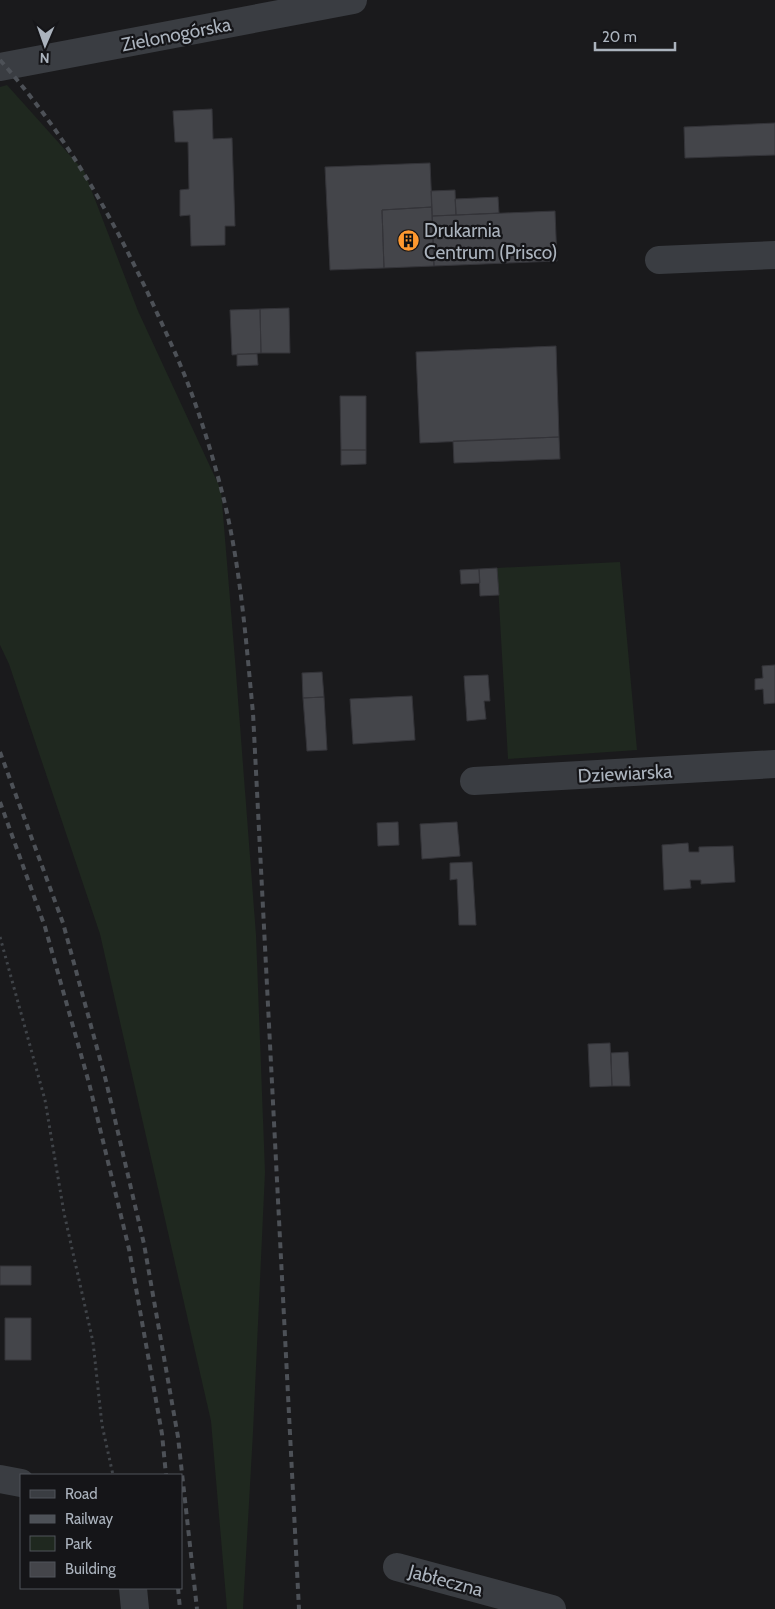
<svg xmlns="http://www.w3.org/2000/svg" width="775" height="1609" font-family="Cabin,sans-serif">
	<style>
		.green { fill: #1f281f }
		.building { fill: #44454a; stroke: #343439 }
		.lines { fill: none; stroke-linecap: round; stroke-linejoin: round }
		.path { stroke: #404449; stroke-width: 3; stroke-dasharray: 2.5 4; stroke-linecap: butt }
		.minor { stroke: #3a3d42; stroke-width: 28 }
		.rail { stroke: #4d5157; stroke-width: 4; stroke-dasharray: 6 5; stroke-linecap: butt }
		.labels { text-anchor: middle; stroke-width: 4.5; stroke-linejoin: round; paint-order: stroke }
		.street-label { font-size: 19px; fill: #abb3bd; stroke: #151518 }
		.poi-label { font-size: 19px; fill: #abb3bd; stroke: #151518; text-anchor: start }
	</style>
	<rect width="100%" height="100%" fill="#1a1a1c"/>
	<path class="green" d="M 7,85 L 84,171 L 138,311 L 221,490 L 235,660 L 256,935 L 265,1172 L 253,1432 L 243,1609 L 227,1609 L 211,1421 L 100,934 L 9,664 L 0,645 L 0,87 Z
		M 620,562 L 637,750 L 508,759 L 497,568 Z"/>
	<path class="building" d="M 212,109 L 213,139 L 232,138 L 235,226 L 225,226 L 225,245 L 191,246 L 190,215 L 180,216 L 180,190 L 189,189 L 188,142 L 175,142 L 173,111 Z
		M 775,123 L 775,155 L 685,158 L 684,127 Z
		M 430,163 L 432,207 L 382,210 L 384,268 L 330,270 L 325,167 Z
		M 455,190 L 456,215 L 432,216 L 431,191 Z
		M 498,197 L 499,213 L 456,215 L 455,199 Z
		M 432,207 L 434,266 L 384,268 L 382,210 Z
		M 555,211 L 557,261 L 434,266 L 432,216 Z
		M 289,308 L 290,353 L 261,353 L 260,309 Z
		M 260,309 L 261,353 L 232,355 L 230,310 Z
		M 556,346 L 559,437 L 420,443 L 416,352 Z
		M 237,354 L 257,354 L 258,365 L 237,366 Z
		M 340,396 L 366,396 L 366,450 L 341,450 Z
		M 559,437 L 560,459 L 454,463 L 453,441 Z
		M 341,450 L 366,450 L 366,464 L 341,465 Z
		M 497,568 L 499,595 L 480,596 L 479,569 Z
		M 479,569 L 480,583 L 461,584 L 460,570 Z
		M 775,665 L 775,703 L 764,704 L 763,689 L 755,690 L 755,679 L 763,678 L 762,666 Z
		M 322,672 L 324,697 L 303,698 L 302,673 Z
		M 488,675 L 490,701 L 484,701 L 486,719 L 467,721 L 464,676 Z
		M 412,696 L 415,740 L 353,744 L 350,699 Z
		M 324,697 L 327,750 L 307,751 L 303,698 Z
		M 398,822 L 399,845 L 378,846 L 377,823 Z
		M 457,822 L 460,856 L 422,859 L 420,824 Z
		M 688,843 L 689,852 L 699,852 L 699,847 L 733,846 L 735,882 L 701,884 L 701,880 L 690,880 L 691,888 L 664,890 L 662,845 Z
		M 472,862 L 476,925 L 459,925 L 457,879 L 450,880 L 450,863 Z
		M 610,1043 L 612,1086 L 590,1087 L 588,1044 Z
		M 628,1052 L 630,1086 L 612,1086 L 611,1053 Z
		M 0,1266 L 31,1266 L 31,1285 L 0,1285 Z
		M 5,1318 L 31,1318 L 31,1360 L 5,1360 Z"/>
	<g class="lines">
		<path class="path" d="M 0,937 L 45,1100 L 64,1213 L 93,1342 L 102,1425 L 113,1475"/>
		<path class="minor" d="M 0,67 L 353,0
			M 659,260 L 775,255
			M 474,781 L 775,764
			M 0,1479 L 21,1483
			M 397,1567 L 552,1609
			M 133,1588 L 135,1609"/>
		<path class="rail" d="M 0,60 C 65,133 111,214 152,302 C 167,335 183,368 195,403 C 206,434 216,468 224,500 C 241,570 246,642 253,713 L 299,1609
			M 0,752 L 63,923 L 106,1081 L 144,1244 L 178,1437 L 197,1609
			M 0,802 L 45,927 L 89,1083 L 129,1249 L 162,1434 L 166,1475
			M 178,1588 L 180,1609"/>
	</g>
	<defs>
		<symbol id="building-disc" viewBox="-11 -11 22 22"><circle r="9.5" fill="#ff992f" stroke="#151518"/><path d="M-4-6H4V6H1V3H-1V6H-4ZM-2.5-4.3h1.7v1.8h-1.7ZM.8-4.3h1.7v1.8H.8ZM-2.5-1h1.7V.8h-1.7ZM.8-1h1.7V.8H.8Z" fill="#111"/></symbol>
	</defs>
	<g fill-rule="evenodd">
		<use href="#building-disc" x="396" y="228" width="25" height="25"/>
	</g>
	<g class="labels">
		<g class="street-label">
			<text transform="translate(176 34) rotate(-11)" y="7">Zielonogórska</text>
			<text transform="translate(625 773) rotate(-3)" y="7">Dziewiarska</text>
			<text transform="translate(446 1580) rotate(15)" y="7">Jabłeczna</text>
		</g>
		<g class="poi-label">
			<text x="424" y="237">Drukarnia<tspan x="424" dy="22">Centrum (Prisco)</tspan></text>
		</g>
	</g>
	<rect x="20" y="1474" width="162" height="115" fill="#151518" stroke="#51545a"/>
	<rect x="30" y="1490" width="25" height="8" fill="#3a3d42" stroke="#51545a"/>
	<text x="65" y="1499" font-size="15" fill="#abb3bd">Road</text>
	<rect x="30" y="1515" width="25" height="8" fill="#4d5157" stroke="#51545a"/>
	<text x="65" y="1524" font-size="15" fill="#abb3bd">Railway</text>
	<rect x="30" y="1536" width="25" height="15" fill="#1f281f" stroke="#51545a"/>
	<text x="65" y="1549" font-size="15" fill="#abb3bd">Park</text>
	<rect x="30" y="1562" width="25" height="15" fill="#44454a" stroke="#51545a"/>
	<text x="65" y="1574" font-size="15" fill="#abb3bd">Building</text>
	<g transform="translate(45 45) rotate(182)" stroke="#151518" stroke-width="4" paint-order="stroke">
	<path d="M0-4L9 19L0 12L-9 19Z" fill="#abb3bd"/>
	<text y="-8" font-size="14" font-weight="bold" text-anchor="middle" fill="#abb3bd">N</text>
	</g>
	<path d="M595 42v8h80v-8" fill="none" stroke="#abb3bd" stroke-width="2.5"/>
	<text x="602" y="42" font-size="15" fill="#abb3bd" stroke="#151518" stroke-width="4" paint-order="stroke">20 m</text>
</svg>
